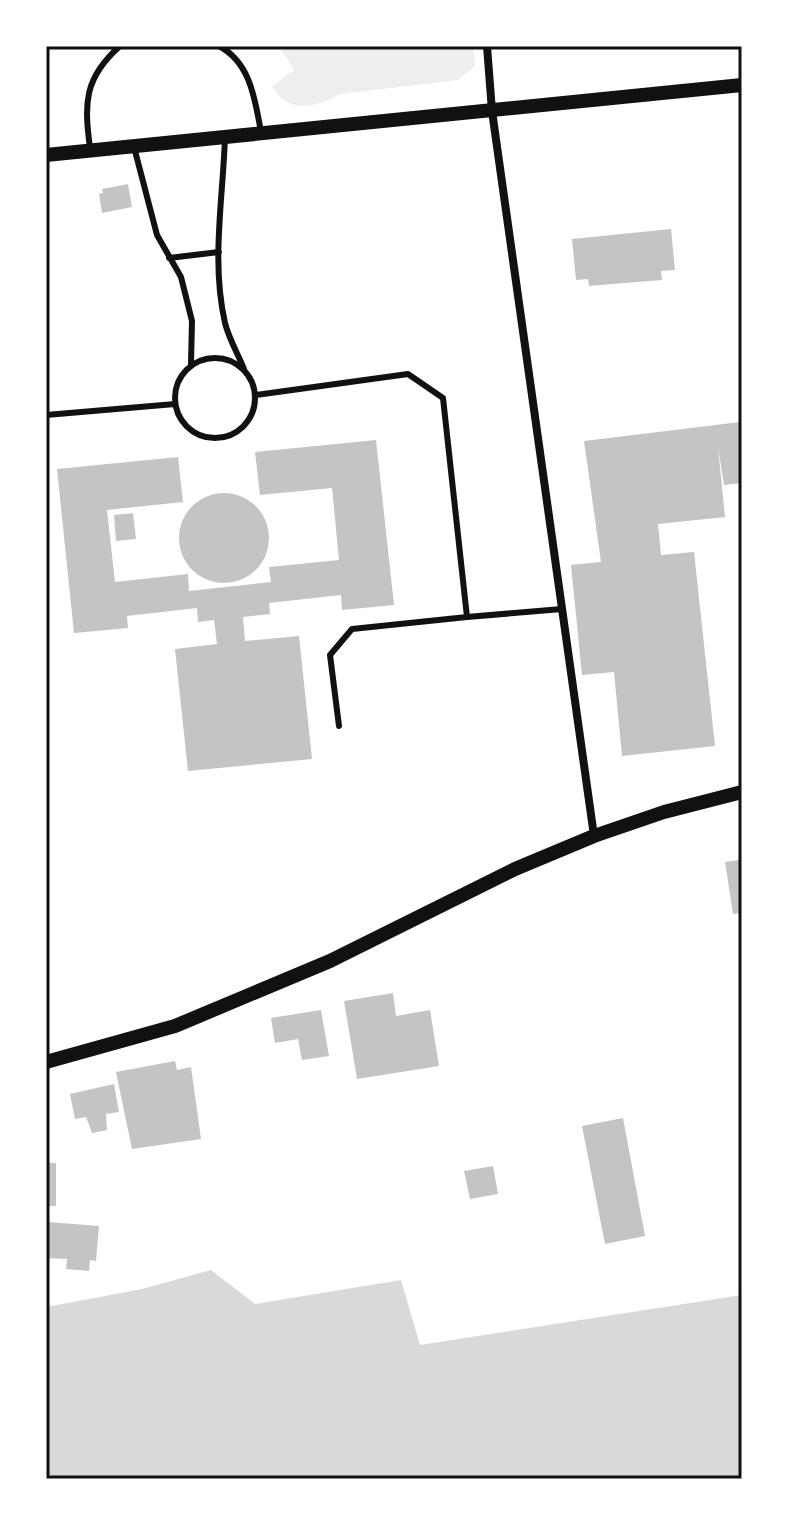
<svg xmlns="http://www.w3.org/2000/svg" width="788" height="1525" font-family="'Titillium Web',sans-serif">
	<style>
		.green { fill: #eee }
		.water { fill: #d9d9d9 }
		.building { fill: #c4c4c4 }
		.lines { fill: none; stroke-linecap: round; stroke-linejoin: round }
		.service { stroke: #111; stroke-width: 6 }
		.minor { stroke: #111; stroke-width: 8 }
		.tertiary { stroke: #111; stroke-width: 14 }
		.neatline { fill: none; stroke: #111; stroke-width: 3 }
	</style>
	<rect width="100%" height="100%" fill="#fff"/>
	<path class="green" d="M 279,46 L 473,46 L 475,66 L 458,80 L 340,94 C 316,108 286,114 272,86 L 294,70 Z"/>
	<path class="water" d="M 211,1270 L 255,1304 L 401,1280 L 420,1345 L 742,1295 L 742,1479 L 46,1479 L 46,1307 L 142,1289 Z"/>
	<path class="building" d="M 128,184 L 132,207 L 102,213 L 99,194 L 103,193 L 102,189 Z
		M 671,229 L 675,270 L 661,271 L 662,280 L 589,286 L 588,279 L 576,280 L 572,239 Z
		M 740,422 L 742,483 L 724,485 L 718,446 L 725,517 L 658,524 L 661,555 L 694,552 L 715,746 L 622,756 L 614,672 L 582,675 L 571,565 L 601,562 L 584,441 Z
		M 376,440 L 394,605 L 342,610 L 341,595 L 269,603 L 270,614 L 243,617 L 245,641 L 299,636 L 312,759 L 188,771 L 175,649 L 217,644 L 214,620 L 198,622 L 197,608 L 127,616 L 128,628 L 74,633 L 57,469 L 178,457 L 183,502 L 107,510 L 115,582 L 188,574 L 189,591 L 271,582 L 269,567 L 339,560 L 332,488 L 260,495 L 255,452 Z
		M179 538a45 45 0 1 1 90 0a45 45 0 1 1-90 0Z
		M 133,513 L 136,539 L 116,541 L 114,515 Z
		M 739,860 L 742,913 L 733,914 L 725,862 Z
		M 393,993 L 396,1016 L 430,1010 L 439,1066 L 357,1079 L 344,1001 Z
		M 321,1010 L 329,1056 L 302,1060 L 298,1039 L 275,1043 L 271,1018 Z
		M 175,1061 L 177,1070 L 191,1067 L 201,1139 L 132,1149 L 116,1072 Z
		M 114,1084 L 119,1112 L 106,1114 L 107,1130 L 92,1133 L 86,1117 L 75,1119 L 70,1094 Z
		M 623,1118 L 645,1236 L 605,1244 L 582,1126 Z
		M 46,1163 L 56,1163 L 56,1206 L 46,1206 Z
		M 493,1166 L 498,1194 L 470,1199 L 464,1171 Z
		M 48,1222 L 99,1226 L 96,1261 L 90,1260 L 89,1271 L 66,1269 L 67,1259 L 46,1258 Z"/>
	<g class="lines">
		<path class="service" d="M 219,46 C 251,63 255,100 261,132
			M 225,137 C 223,199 211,262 225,323 C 229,339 238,354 244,369
			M 134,147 L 157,235 L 181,277 L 192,321 L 191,364
			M 90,148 C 84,103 84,78 120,46
			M 169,258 L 219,252
			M175 398a40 40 0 1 1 80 0a40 40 0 1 1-80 0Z
			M 256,395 L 408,374 L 443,398 L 467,617 L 352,629 L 330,655 L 339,726
			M 46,415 L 175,404
			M 467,617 L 562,609"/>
		<path class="minor" d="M 487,46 L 492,111 L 594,836"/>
		<path class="tertiary" d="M 46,155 L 742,85
			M 46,1062 L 175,1026 L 330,961 L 515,869 L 594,836 L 664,812 L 742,792"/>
	</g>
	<rect width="788" height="1525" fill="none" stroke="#ffffff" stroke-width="96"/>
	<rect x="48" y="48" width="692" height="1429" class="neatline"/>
</svg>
